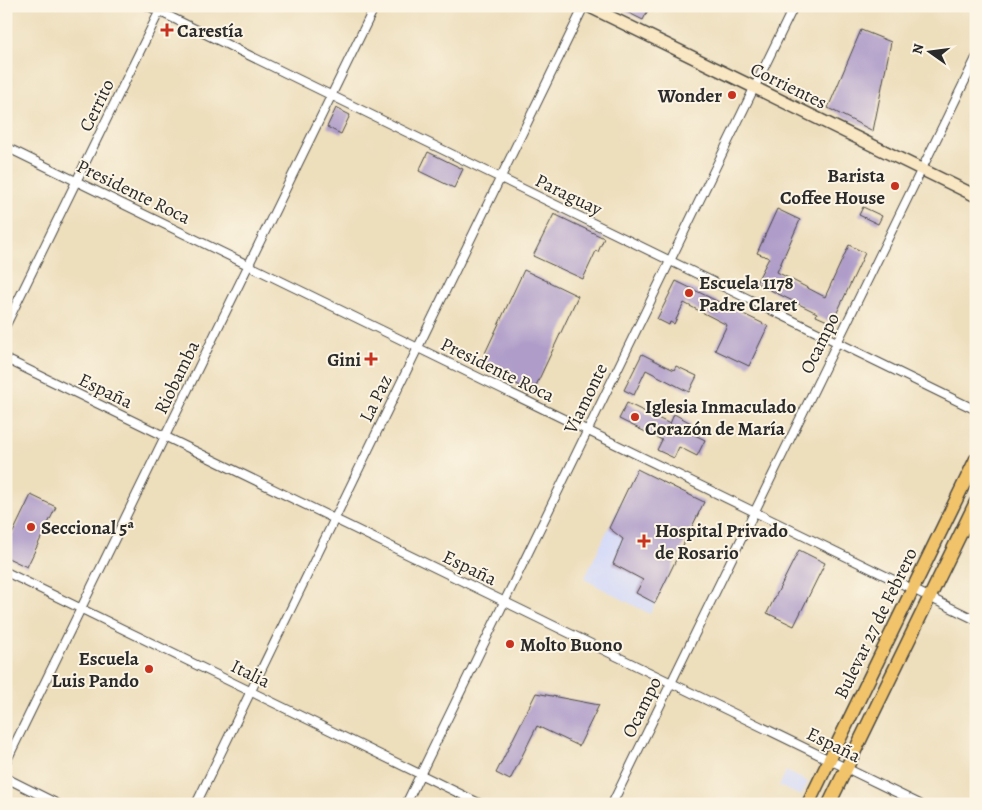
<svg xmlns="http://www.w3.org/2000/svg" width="982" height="810" font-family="Alegreya,serif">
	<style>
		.built { fill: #d3d9f9 }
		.building { fill: #af9cc9 }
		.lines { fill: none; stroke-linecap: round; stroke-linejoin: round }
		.street-casing { stroke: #484641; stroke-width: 10 }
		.secondary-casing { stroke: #484641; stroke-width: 14 }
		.primary-casing { stroke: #484641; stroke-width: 15 }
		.street { stroke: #fff; stroke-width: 8 }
		.secondary { stroke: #f9e7c3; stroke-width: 11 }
		.primary { stroke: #f1c36a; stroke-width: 12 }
		.poi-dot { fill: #c8321e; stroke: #fcf5e5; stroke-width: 2 }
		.labels { text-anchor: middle; stroke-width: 4; stroke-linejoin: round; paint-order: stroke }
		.poi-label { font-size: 19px; font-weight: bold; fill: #2b2b2b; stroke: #fcf5e5; text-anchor: start }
		.street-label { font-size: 19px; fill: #2b2b2b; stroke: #fcf5e5 }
	</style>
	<rect width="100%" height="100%" fill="#fcf5e5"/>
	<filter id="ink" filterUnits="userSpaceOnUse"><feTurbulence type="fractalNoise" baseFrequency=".02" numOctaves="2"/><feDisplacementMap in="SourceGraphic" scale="10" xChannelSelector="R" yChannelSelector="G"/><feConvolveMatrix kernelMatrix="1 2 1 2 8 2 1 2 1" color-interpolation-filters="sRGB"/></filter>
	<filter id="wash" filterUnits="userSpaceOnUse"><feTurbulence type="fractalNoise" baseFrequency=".0096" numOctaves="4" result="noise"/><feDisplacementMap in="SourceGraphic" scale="20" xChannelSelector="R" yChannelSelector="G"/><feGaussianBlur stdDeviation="1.12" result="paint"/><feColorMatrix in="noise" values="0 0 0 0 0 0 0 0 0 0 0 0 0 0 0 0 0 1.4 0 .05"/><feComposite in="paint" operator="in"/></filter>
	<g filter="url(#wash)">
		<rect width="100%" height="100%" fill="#eddebc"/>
		<path class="built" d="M 637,469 L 704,502 L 650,614 L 584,579 Z
			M 786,771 L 808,782 L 801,796 L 779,786 Z"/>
		<g id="blocks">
			<path class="building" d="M 615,6 L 650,6 L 643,20 Z
				M 861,30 L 891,42 L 873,131 L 828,108 Z
				M 336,108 L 350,115 L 341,134 L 327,127 Z
				M 428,152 L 463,169 L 454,188 L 419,171 Z
				M 863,207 L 882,216 L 878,224 L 859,215 Z
				M 777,209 L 800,220 L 777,272 L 825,297 L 849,245 L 865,253 L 832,323 L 816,316 L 817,313 L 756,283 L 769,258 L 757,253 Z
				M 554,214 L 604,238 L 598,252 L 596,251 L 583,279 L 533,256 Z
				M 524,270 L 578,296 L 533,392 L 479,366 Z
				M 676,281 L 768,326 L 749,366 L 715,350 L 727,325 L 684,303 L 674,324 L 670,322 L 669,325 L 657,319 Z
				M 642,354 L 674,370 L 676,366 L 697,376 L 689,392 L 646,370 L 634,395 L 624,390 Z
				M 627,403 L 670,424 L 674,414 L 691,423 L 687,431 L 705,440 L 697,456 L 679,447 L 674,458 L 657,450 L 662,440 L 619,419 Z
				M 637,469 L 704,502 L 655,603 L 636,593 L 643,580 L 613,564 L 623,539 L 609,528 Z
				M 31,495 L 56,507 L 27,567 L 6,557 L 6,547 Z
				M 799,550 L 825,563 L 794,626 L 767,613 Z
				M 536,693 L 599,705 L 579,746 L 537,726 L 510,780 L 496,773 Z"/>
		</g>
	</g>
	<g filter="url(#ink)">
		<use href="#blocks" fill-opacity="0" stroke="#484641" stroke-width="1"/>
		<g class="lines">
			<defs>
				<path id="street" d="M 148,6 L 976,410
					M 6,147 L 976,620
					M 6,325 L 162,6
					M 6,359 L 920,804
					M 6,572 L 481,804
					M 6,762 L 375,6
					M 6,778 L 58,804
					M 196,804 L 584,6
					M 406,804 L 794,6
					M 612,804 L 976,58"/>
				<path id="secondary" d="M 588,6 L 976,196"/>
				<path id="primary" d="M 808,804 L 976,459
					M 829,804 L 976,502"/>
			</defs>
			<use href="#street" class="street-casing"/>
			<use href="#secondary" class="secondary-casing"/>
			<use href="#primary" class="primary-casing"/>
			<use href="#street" class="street"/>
			<use href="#secondary" class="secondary"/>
			<use href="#primary" class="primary"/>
		</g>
	</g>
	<g class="poi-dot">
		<path d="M164.5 22.5h5v5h5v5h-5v5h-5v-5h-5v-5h5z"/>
		<circle cx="732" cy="95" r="5"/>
		<circle cx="895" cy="186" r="5"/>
		<circle cx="689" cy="293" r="5"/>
		<path d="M368.5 351.5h5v5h5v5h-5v5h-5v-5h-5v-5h5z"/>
		<circle cx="635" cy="417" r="5"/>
		<circle cx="31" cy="527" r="5"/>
		<path d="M641.5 533.5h5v5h5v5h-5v5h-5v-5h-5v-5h5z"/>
		<circle cx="510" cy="644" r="5"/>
		<circle cx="149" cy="669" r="5"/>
	</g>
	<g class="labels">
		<g class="poi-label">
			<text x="177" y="37">Carestía</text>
			<text x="722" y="102" text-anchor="end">Wonder</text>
			<text x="885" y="182" text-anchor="end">Barista<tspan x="885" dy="22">Coffee House</tspan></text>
			<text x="699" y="289">Escuela 1178<tspan x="699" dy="22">Padre Claret</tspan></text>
			<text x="361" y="366" text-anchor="end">Gini</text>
			<text x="645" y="413">Iglesia Inmaculado<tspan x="645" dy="22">Corazón de María</tspan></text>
			<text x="41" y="534">Seccional 5ª</text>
			<text x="655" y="537">Hospital Privado<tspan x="655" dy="22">de Rosario</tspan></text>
			<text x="520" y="651">Molto Buono</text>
			<text x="139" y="665" text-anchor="end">Escuela<tspan x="139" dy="22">Luis Pando</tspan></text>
		</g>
		<g class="street-label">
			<text transform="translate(789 85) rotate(26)" y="7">Corrientes</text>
			<text transform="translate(96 105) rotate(-64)" y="7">Cerrito</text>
			<text transform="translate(134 191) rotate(26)" y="7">Presidente Roca</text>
			<text transform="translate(569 194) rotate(26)" y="7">Paraguay</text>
			<text transform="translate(819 343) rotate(-64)" y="7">Ocampo</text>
			<text transform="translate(498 369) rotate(26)" y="7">Presidente Roca</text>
			<text transform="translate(176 377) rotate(-64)" y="7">Riobamba</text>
			<text transform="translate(106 390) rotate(26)" y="7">España</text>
			<text transform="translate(375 398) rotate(-64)" y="7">La Paz</text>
			<text transform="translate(585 398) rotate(-64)" y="7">Viamonte</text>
			<text transform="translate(470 567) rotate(26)" y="7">España</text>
			<text transform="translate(875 623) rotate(-64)" y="7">Bulevar 27 de Febrero</text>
			<text transform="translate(251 673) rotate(26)" y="7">Italia</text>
			<text transform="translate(641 707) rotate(-64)" y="7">Ocampo</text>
			<text transform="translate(834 744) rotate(26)" y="7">España</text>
		</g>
	</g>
	<rect width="982" height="810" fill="none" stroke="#fcf5e5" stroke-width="25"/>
	<g transform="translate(930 52) rotate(284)" stroke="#fcf5e5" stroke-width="4" paint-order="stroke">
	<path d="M0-4L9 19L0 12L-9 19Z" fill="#2b2b2b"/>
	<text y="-8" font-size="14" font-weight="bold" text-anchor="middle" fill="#2b2b2b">N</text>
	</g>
</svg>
